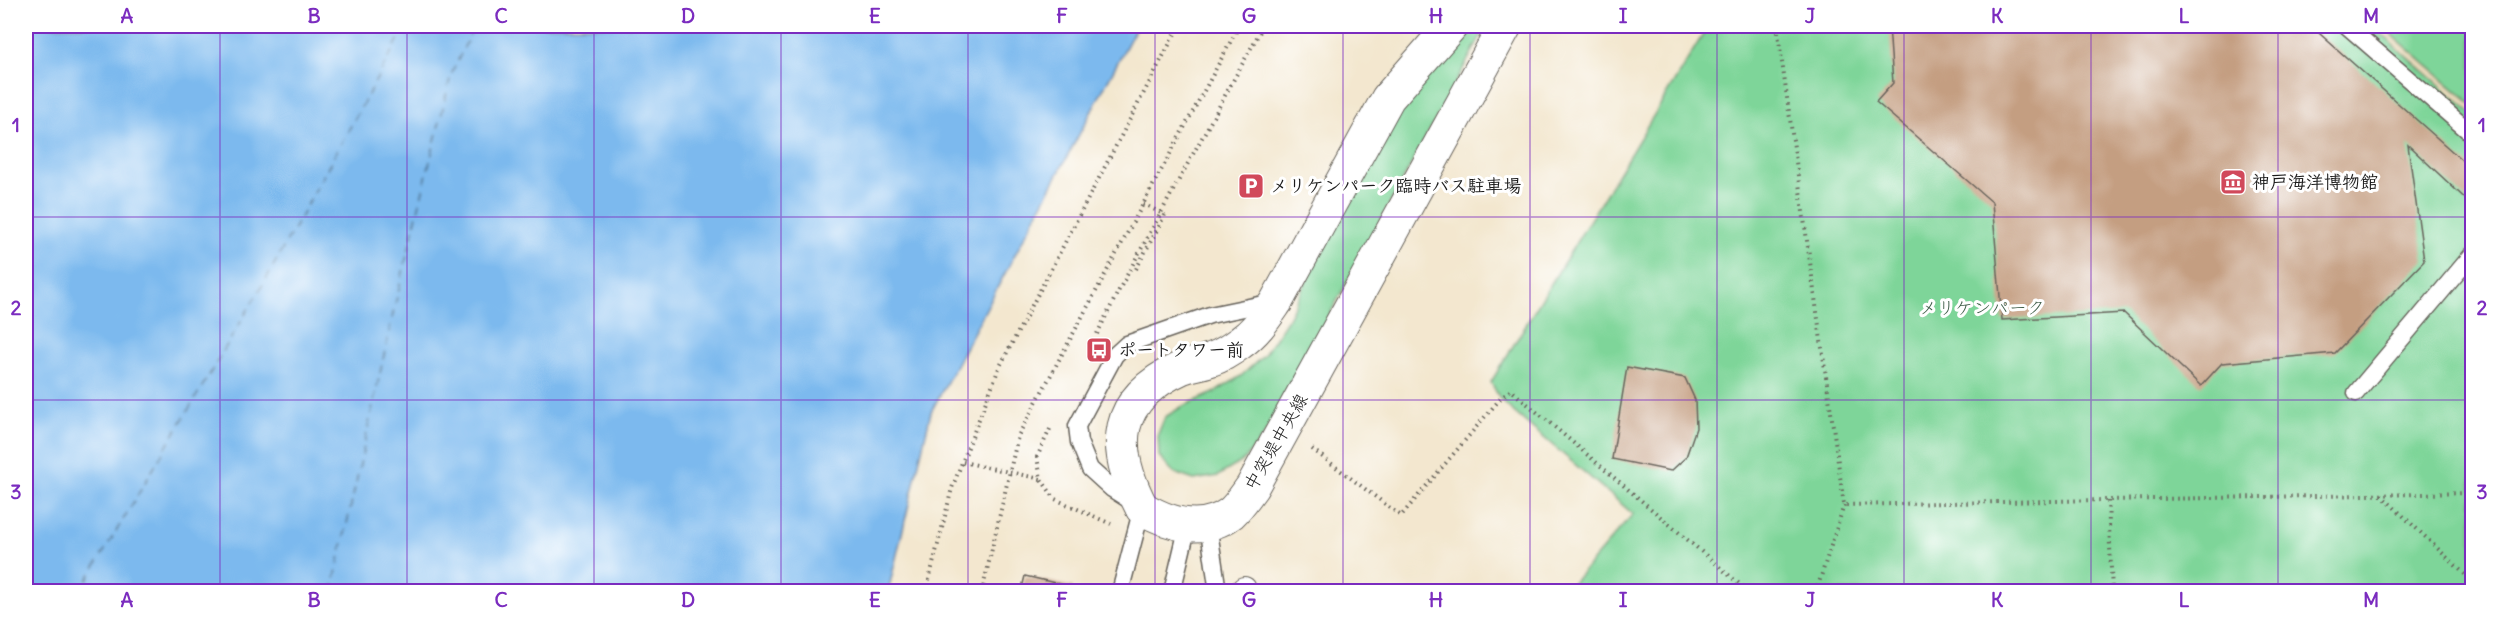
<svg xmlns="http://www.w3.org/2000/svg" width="2498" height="617" font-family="Delius,'Klee One',sans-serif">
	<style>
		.built { fill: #e8d9ba }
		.green { fill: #7ed599; stroke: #4d785a; stroke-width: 1.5 }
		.water { fill: #7bb9ee; stroke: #4c6a85; stroke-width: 1.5 }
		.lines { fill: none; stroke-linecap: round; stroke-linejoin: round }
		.ferry { stroke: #425b70; stroke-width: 1.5; stroke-dasharray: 8 6; stroke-linecap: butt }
		.building { fill: #c49e81 }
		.service-casing { stroke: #67635b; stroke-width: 19 }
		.pedestrian-casing { stroke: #67635b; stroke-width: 26 }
		.minor-casing { stroke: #67635b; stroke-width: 35 }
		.tertiary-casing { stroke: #67635b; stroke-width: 35 }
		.path { stroke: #67635b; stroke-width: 4; stroke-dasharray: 1.5 4.5; stroke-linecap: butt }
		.service { stroke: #fff; stroke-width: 16 }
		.pedestrian { stroke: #fff; stroke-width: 24 }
		.minor { stroke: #fff; stroke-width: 33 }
		.tertiary { stroke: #fff; stroke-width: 33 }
		.path-bridge { stroke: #67635b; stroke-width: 4; stroke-dasharray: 1.5 4.5; stroke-linecap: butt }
		.grid { fill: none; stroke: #7b2cbf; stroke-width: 1.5; stroke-opacity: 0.55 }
		.labels { text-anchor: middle; stroke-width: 6; stroke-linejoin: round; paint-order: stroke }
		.poi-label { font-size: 18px; font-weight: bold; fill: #1c1c1c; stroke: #fff; text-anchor: start }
		.park-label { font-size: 18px; fill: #3e5d48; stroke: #fff }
		.street-label { font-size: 18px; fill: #1c1c1c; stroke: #fff }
		.neatline { fill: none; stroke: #7b2cbf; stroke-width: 2 }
		.grid-label { font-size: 20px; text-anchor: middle; font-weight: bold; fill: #7b2cbf }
	</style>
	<rect width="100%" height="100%" fill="#fff"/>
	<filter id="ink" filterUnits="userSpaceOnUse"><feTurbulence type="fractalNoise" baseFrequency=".0167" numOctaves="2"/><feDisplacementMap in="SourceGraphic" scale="12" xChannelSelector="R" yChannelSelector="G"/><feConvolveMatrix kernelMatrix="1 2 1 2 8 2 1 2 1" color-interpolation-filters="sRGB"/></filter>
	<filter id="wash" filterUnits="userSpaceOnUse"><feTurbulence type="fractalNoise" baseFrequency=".008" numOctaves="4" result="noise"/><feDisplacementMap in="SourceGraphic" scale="24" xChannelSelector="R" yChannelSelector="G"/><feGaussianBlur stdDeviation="1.35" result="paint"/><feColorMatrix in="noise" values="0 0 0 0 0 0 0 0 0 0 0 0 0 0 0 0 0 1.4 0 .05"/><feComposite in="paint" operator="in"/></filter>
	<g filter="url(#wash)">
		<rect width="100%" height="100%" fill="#f3e7cf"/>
		<path class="built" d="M 2373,26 L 2472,26 L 2472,112 Z"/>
		<path class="green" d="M 1702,26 L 2372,26 L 2472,113 L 2472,591 L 1566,591 L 1633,514 L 1509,408 L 1500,399 L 1491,382 L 1704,33 Z
			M 2382,26 L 2472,26 L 2472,104 Z
			M 1472,28 L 1482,34 L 1263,437 L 1243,461 L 1218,476 L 1194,480 L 1174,473 L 1159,456 L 1158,434 L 1165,417 L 1183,406 L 1214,393 L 1241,376 L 1264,355 L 1287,320 L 1380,135 L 1402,102 L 1462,44 Z"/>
		<path class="water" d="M 26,26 L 1137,26 L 931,412 L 888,592 L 26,591 Z"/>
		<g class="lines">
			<path class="ferry" d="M 80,592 L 265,281 L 406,26
				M 332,592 L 395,305 L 451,75 L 474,26"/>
		</g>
		<g id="blocks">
			<path class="building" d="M 1889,26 L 2311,26 L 2472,169 L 2472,205 L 2408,145 L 2424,261 L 2335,353 L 2222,363 L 2201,386 L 2124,313 L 2002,320 L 1992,202 L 1876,102 L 1893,83 Z
				M 1627,367 L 1685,378 L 1695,400 L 1696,428 L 1686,457 L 1671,471 L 1612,459 Z
				M 1025,576 L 1073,587 L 1072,592 L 1021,592 Z"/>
		</g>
	</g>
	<g filter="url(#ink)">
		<use href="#blocks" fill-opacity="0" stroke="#67635b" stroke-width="1.5"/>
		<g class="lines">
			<defs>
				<path id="service" d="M 2347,26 L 2472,134
					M 2356,393 L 2472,255
					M 1208,524 L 1218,592
					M 1120,592 L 1142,508 L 1112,489 L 1090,469 L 1079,442 L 1077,426 L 1115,355 L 1127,344 L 1210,315 L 1273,302
					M 1172,592 L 1188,525"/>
				<path id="pedestrian" d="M 1244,589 L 1245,592"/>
				<path id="minor" d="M 1142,508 C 1169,524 1203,534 1231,513 C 1239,506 1246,495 1252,487 L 1505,26"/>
				<path id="tertiary" d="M 1142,508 C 1110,447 1113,399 1181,368 C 1191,364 1202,363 1212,359 C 1221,356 1232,349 1240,343 C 1256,332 1265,318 1276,302 L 1388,98 L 1451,26"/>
			</defs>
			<use href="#service" class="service-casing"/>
			<use href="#pedestrian" class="pedestrian-casing"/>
			<use href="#minor" class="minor-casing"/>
			<use href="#tertiary" class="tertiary-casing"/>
			<path class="path" d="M 1777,26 L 1844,505 L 2472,493
				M 1136,269 L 1165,215
				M 1097,334 L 1121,286 L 1263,26
				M 1050,429 L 1037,457 L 1041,479 L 1055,499 L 1111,524
				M 1312,449 L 1401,516 L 1500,399 L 1511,390 L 1749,592
				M 963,462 L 1041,479
				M 2381,495 L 2472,581
				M 2108,501 L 2112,592
				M 926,592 L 952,488 L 999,368 L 1179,26
				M 1816,592 L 1844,505"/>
			<use href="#service" class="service"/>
			<use href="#pedestrian" class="pedestrian"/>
			<use href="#minor" class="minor"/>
			<use href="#tertiary" class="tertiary"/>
			<path class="path-bridge" d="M 1143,204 L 1165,215
				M 982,592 L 1018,436 L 1239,26"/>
		</g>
	</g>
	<path class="grid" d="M 220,26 L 220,592M 407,26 L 407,592M 594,26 L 594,592M 781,26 L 781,592M 968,26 L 968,592M 1155,26 L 1155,592M 1343,26 L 1343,592M 1530,26 L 1530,592M 1717,26 L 1717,592M 1904,26 L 1904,592M 2091,26 L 2091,592M 2278,26 L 2278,592M 26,217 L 2472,217M 26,400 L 2472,400"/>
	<defs>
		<symbol id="museum-square" viewBox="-11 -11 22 22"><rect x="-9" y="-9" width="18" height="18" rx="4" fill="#d1495b" stroke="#fff"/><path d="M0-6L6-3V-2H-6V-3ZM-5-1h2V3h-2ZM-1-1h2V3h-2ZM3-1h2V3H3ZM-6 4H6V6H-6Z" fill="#fff"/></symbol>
		<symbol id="parking-square" viewBox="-11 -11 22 22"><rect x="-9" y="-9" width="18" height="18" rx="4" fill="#d1495b" stroke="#fff"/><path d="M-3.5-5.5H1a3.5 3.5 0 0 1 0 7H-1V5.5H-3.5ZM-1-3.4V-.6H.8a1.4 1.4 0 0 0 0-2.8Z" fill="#fff"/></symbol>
		<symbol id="bus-square" viewBox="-11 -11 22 22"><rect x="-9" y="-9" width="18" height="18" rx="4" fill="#d1495b" stroke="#fff"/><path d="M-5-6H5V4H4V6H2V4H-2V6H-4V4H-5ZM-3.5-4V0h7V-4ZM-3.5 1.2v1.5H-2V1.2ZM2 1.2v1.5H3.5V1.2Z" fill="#fff"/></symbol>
	</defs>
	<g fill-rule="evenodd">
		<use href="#museum-square" x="2218" y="167" width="30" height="30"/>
		<use href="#parking-square" x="1236" y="171" width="30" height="30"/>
		<use href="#bus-square" x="1084" y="335" width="30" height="30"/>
	</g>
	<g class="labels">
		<g class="poi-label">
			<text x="2252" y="188">神戸海洋博物館</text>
			<text x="1270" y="192">メリケンパーク臨時バス駐車場</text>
			<text x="1118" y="356">ポートタワー前</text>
		</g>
		<g class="park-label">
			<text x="1982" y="314">メリケンパーク</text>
		</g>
		<g class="street-label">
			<text transform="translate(1276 442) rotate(-60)" y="6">中突堤中央線</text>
		</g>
	</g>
	<rect width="2498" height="617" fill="none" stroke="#fff" stroke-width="66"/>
	<rect x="33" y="33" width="2432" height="551" class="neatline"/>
	<g class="grid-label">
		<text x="127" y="23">A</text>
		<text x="314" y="23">B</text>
		<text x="501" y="23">C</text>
		<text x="688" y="23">D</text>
		<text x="875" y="23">E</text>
		<text x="1062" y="23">F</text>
		<text x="1249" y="23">G</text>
		<text x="1436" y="23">H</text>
		<text x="1623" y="23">I</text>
		<text x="1810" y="23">J</text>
		<text x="1997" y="23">K</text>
		<text x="2184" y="23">L</text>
		<text x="2371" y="23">M</text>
		<text x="16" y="132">1</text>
		<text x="2482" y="132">1</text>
		<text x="16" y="315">2</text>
		<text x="2482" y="315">2</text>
		<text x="16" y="499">3</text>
		<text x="2482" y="499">3</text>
		<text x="127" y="607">A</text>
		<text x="314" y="607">B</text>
		<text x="501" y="607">C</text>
		<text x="688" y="607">D</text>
		<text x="875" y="607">E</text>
		<text x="1062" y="607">F</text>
		<text x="1249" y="607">G</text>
		<text x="1436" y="607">H</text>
		<text x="1623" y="607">I</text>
		<text x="1810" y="607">J</text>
		<text x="1997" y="607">K</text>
		<text x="2184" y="607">L</text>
		<text x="2371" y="607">M</text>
	</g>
</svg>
